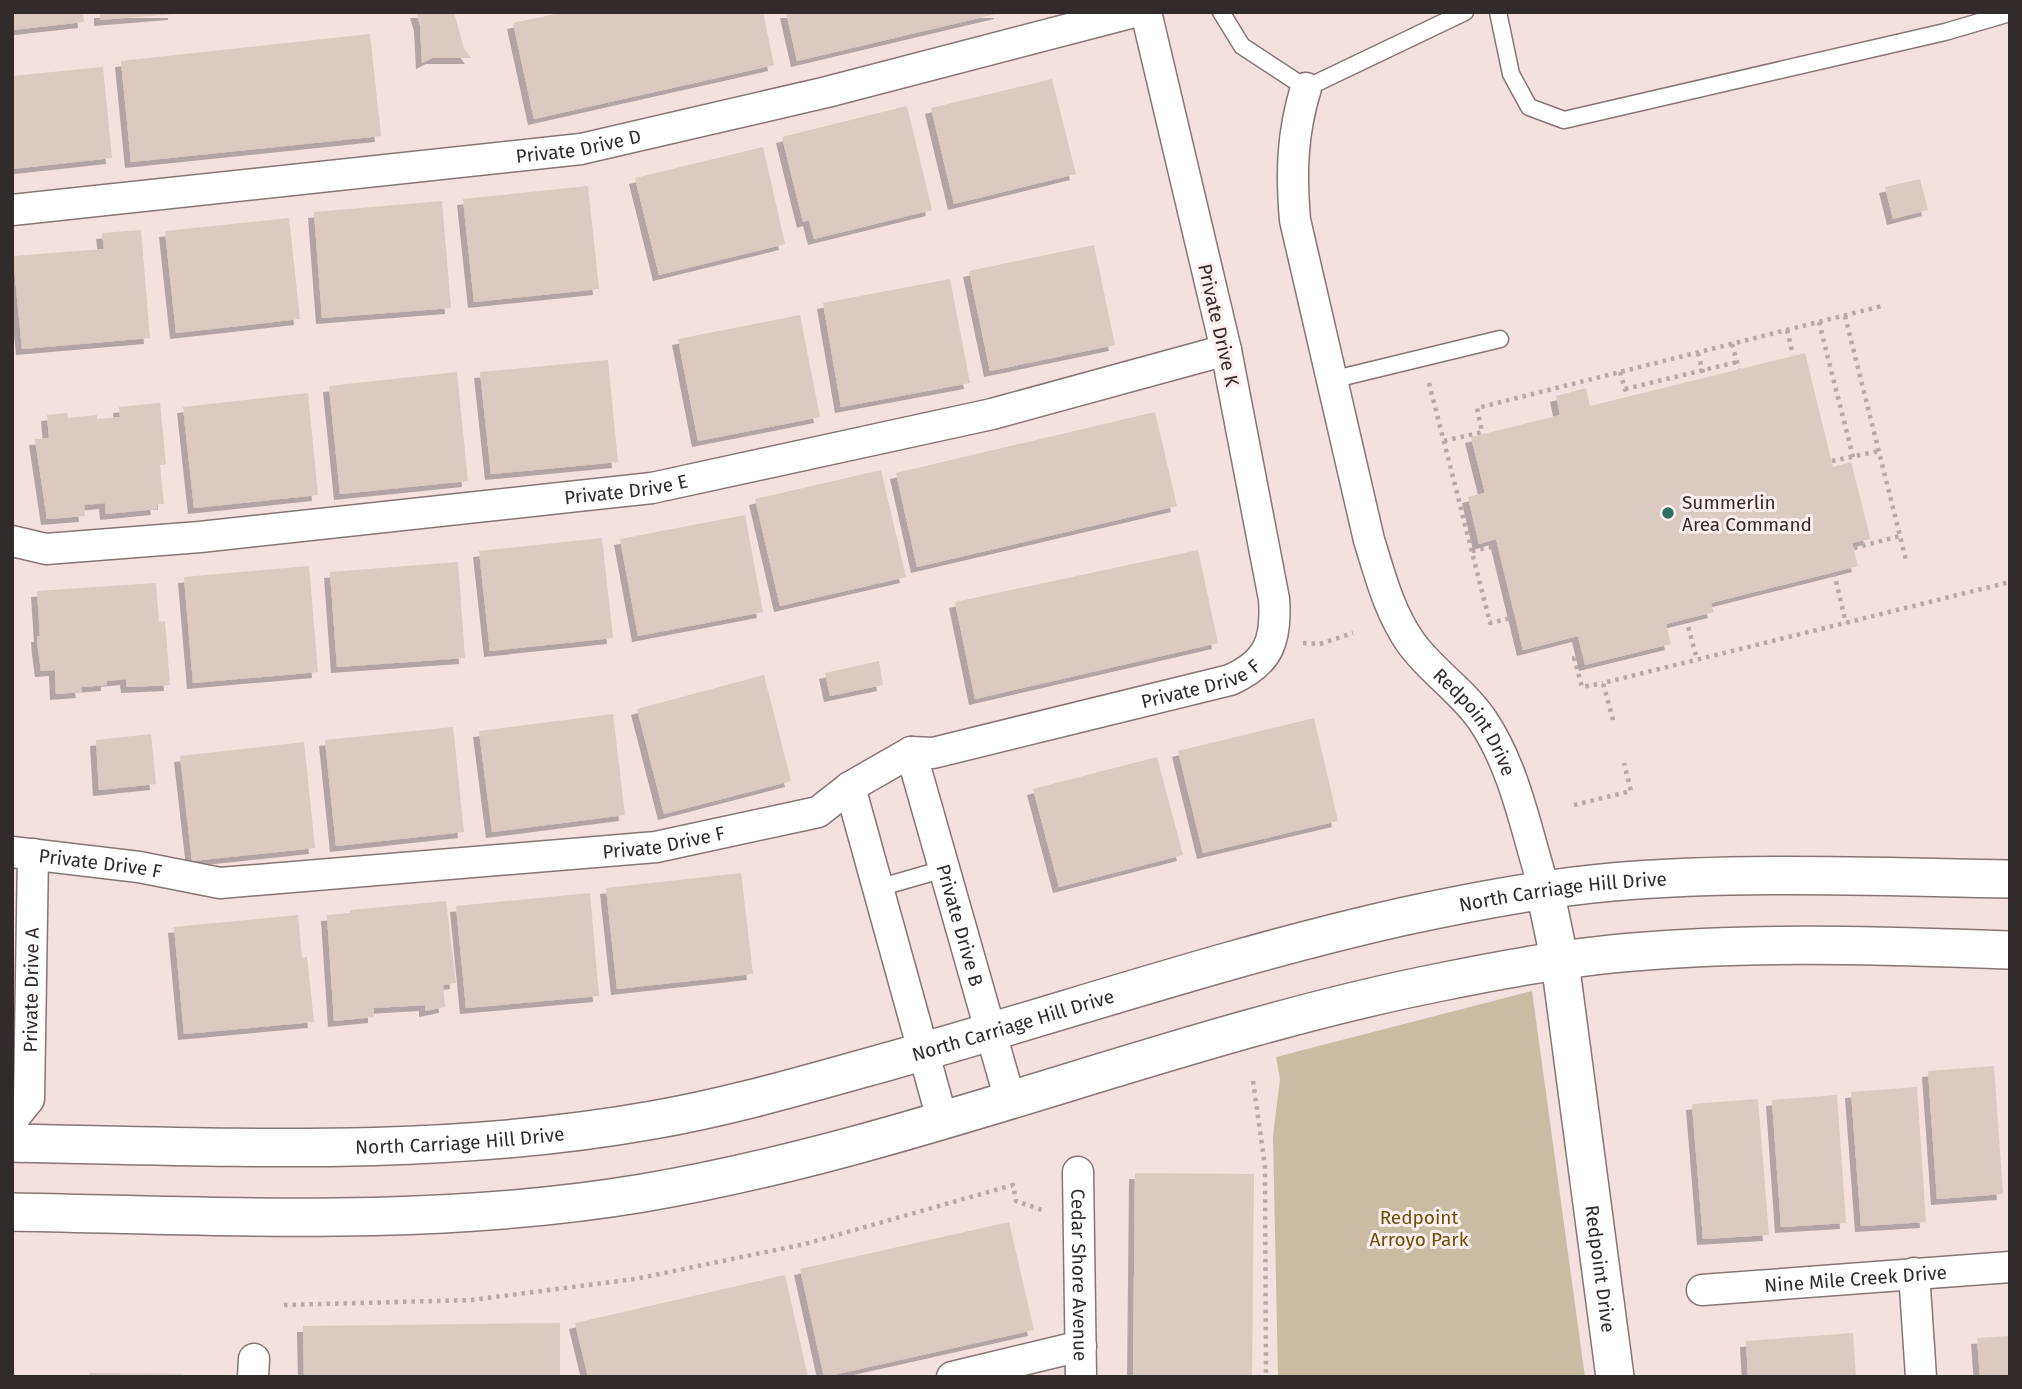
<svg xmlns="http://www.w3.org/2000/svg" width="2022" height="1389" font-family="'Fira Sans',sans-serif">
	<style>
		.green { fill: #cabca3 }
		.building { fill: #dacac1; filter: url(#shadow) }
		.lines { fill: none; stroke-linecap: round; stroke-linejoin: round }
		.service-casing { stroke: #877575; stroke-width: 19 }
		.minor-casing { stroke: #877575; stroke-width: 33 }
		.tertiary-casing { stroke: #877575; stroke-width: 40 }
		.path { stroke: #b8a8a8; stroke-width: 4.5; stroke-dasharray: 3.5 5; stroke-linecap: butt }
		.service { stroke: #fff; stroke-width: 16 }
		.minor { stroke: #fff; stroke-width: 30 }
		.tertiary { stroke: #fff; stroke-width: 37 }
		.poi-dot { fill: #2e7061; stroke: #feeeed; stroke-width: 2.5 }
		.labels { text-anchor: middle; stroke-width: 6; stroke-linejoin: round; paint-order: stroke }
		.street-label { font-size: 19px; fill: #322b2b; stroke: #feeeed }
		.poi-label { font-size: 19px; fill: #322b2b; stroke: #feeeed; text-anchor: start }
		.park-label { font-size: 19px; fill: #6c4e08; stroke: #feeeed }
	</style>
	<defs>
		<filter id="shadow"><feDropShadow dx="-6" dy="6" stdDeviation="0" flood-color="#0004"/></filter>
	</defs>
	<rect width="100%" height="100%" fill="#f3e0df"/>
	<path class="green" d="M 1532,991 L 1585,1377 L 1278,1377 L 1273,1136 L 1280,1079 L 1276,1057 Z"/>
	<path class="building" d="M 12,12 L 83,12 L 84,22 L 12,30 Z
		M 100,12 L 174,12 L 174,14 L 100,20 Z
		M 416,12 L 454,12 L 464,49 L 471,58 L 432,58 L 422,63 L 420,25 Z
		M 565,12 L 763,12 L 774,65 L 534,119 L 513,23 Z
		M 786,12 L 1000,12 L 1000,13 L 797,61 Z
		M 370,34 L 381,136 L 131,162 L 121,61 Z
		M 103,67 L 112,158 L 12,169 L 12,76 Z
		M 1052,79 L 1076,174 L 954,204 L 931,108 Z
		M 907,106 L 932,210 L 814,239 L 809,220 L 803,222 L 782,137 Z
		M 763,147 L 785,244 L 659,275 L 635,178 Z
		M 1920,179 L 1928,210 L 1893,219 L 1885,187 Z
		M 588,186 L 599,289 L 474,302 L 463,199 Z
		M 442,201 L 451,308 L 322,318 L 314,212 Z
		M 289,218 L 300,319 L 176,333 L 165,231 Z
		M 141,230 L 150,338 L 22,349 L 13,256 L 104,249 L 102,233 Z
		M 1094,245 L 1115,345 L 990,371 L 969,271 Z
		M 950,279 L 970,383 L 841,407 L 823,303 Z
		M 800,315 L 820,417 L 698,441 L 678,339 Z
		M 1805,353 L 1833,467 L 1851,462 L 1868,529 L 1870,539 L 1852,543 L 1858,566 L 1711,603 L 1714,612 L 1666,624 L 1671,644 L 1585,665 L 1578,636 L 1523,650 L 1496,539 L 1479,544 L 1468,497 L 1485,493 L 1471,437 L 1560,415 L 1556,396 L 1586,388 L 1590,406 Z
		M 608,360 L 618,462 L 491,474 L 480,372 Z
		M 457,372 L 468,481 L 340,494 L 329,386 Z
		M 308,393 L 318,495 L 194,508 L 183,407 Z
		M 160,403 L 166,464 L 160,465 L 164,504 L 156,504 L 157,509 L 106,514 L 105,503 L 84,505 L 85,516 L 47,519 L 35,439 L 49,438 L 47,415 L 67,413 L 68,418 L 97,415 L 97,419 L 120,417 L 119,407 Z
		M 1155,412 L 1177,506 L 917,567 L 896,473 Z
		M 881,470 L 906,577 L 780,606 L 755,499 Z
		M 745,515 L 763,612 L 638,636 L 620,539 Z
		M 602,538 L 613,638 L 490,651 L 479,551 Z
		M 1198,550 L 1218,643 L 975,699 L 955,602 Z
		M 458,562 L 465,658 L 337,667 L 330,572 Z
		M 309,566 L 318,672 L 193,683 L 184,577 Z
		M 156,583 L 159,622 L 165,621 L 170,685 L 127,687 L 126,679 L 107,681 L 107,685 L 81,687 L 82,692 L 56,694 L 55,670 L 41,671 L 38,649 L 37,636 L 40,636 L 37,591 Z
		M 879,661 L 883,685 L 830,696 L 825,673 Z
		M 764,675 L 791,781 L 664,814 L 637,709 Z
		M 613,714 L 625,815 L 492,832 L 479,731 Z
		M 1314,718 L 1338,821 L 1203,853 L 1178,751 Z
		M 453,727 L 464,832 L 336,846 L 325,740 Z
		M 151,734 L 156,784 L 99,790 L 96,740 Z
		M 304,742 L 315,848 L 192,861 L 180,756 Z
		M 1157,757 L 1183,855 L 1059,887 L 1033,789 Z
		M 741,873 L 753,974 L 617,989 L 606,888 Z
		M 590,893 L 599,996 L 466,1008 L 456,906 Z
		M 446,901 L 456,983 L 443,985 L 445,1007 L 425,1011 L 425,1005 L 374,1008 L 374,1017 L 334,1021 L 327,915 L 350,913 L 350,910 Z
		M 298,915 L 302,958 L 307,957 L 314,1022 L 184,1034 L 174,927 Z
		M 1994,1066 L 2003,1194 L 1937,1199 L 1928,1071 Z
		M 1917,1087 L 1926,1222 L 1861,1226 L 1851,1092 Z
		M 1837,1095 L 1846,1223 L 1781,1227 L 1772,1100 Z
		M 1758,1099 L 1769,1235 L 1703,1239 L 1692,1104 Z
		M 1135,1173 L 1254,1174 L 1252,1377 L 1133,1377 Z
		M 1009,1222 L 1034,1330 L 824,1377 L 800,1269 Z
		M 785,1275 L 808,1377 L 588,1377 L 575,1323 Z
		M 560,1323 L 560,1377 L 304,1377 L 303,1326 Z
		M 1853,1333 L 1856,1377 L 1748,1377 L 1746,1341 Z
		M 2010,1336 L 2010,1377 L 1980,1377 L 1977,1338 Z
		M 89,1373 L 183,1374 L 183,1377 L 89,1377 Z"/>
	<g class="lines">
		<defs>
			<path id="service" d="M 1221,12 L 1242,46 L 1306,88 L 1465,12
				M 1498,12 L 1511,74 L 1529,107 L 1564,120 L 1945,32 L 2010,13
				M 1331,380 L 1500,339
				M 878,888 L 944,869"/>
			<g id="minor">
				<path id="s1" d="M 1306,88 C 1292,133 1291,173 1295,220 L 1369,540 C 1380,575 1389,612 1411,643 C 1432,672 1463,691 1483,721 C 1516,770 1527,835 1545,891"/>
				<path id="s2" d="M 12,210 L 581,149 L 827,92 L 1134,12"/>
				<path id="s3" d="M 12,541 L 46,549 L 200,537 L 652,488 L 992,414 L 1226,350"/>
				<path id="s4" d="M 911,752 L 1010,1100"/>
				<path d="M 850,787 L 942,1119"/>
				<path id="s5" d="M 12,852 L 139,867 L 220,883 L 656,847 L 818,812 L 850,787 L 911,752 L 933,753 L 1230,680 C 1269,663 1277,640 1274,599 L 1226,350 L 1146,12"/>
				<path id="s6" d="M 12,1120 L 29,1099 L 33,854"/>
				<path id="s7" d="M 1078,1172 L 1081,1377"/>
				<path d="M 1914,1273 L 1921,1377"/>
				<path id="s8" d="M 1702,1290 L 2010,1267"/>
				<path d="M 253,1377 L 254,1359"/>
				<path d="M 952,1377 L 1081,1346"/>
			</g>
			<g id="tertiary">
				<path id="s9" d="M 1545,891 L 1560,962 L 1615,1377"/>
				<path id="s10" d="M 12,1143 C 227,1147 441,1158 653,1120 C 723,1108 793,1088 861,1069 C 1041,1020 1219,958 1401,917 C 1470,902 1542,888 1612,882 C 1744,871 1877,877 2010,879"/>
				<path d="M 12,1212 C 223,1216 434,1228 643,1193 C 914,1147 1173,1035 1441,982 C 1504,969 1569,957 1633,952 C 1758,941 1884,946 2010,950"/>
			</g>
		</defs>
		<use href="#service" class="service-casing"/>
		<use href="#minor" class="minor-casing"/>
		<use href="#tertiary" class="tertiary-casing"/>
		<path class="path" d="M 1845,316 L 1906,560
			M 1819,322 L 1853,457
			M 1787,330 L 1793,355
			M 1732,344 L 1739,369
			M 1698,353 L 1704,377
			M 1620,372 L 1627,396
			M 1429,383 L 1490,623 L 1515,617
			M 1625,389 L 1737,362
			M 1444,441 L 1482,432 L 1477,408 L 1882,306
			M 1832,461 L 1879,451
			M 1854,548 L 1900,536
			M 1472,551 L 1497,546
			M 1834,573 L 1846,623
			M 1686,619 L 1697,659
			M 1303,643 L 1320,644 L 1353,633
			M 1583,657 L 1574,658 L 1582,687 L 1603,683
			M 1613,720 L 1603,683 L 2010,582
			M 1574,805 L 1631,791 L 1624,763
			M 1253,1081 L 1265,1167 L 1266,1377
			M 284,1305 L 471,1300 L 635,1279 L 805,1244 L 1013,1185 L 1016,1201 L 1045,1211"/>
		<use href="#service" class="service"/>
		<use href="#minor" class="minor"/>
		<use href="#tertiary" class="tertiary"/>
	</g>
	<circle class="poi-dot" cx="1668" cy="513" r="7"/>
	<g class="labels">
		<g class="street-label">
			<text dy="7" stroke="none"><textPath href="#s2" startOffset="570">Private Drive D</textPath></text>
			<text transform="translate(1219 325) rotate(77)" y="7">Private Drive K</text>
			<text dy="7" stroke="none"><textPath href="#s3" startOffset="618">Private Drive E</textPath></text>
			<text dy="7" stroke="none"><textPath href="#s5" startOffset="1223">Private Drive F</textPath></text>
			<text dy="7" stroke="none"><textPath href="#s1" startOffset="676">Redpoint Drive</textPath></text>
			<text dy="7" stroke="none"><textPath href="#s5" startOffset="656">Private Drive F</textPath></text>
			<text dy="7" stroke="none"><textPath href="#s5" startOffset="89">Private Drive F</textPath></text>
			<text dy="7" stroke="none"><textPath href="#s10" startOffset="1582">North Carriage Hill Drive</textPath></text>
			<text dy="7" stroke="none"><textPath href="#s4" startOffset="180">Private Drive B</textPath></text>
			<text dy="7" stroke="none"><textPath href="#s6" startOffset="136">Private Drive A</textPath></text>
			<text dy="7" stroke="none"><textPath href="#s10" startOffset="1015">North Carriage Hill Drive</textPath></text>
			<text dy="7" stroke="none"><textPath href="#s10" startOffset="448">North Carriage Hill Drive</textPath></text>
			<text dy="7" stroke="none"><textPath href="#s9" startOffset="382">Redpoint Drive</textPath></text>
			<text dy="7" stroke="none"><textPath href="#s7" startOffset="103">Cedar Shore Avenue</textPath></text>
			<text dy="7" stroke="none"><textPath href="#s8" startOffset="154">Nine Mile Creek Drive</textPath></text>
		</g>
		<g class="poi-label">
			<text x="1682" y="509">Summerlin<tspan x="1682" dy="22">Area Command</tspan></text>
		</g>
		<g class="park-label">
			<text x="1419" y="1224">Redpoint<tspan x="1419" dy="22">Arroyo Park</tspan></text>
		</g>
	</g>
	<rect width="2022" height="1389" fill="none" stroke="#322b2b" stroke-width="28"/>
</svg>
